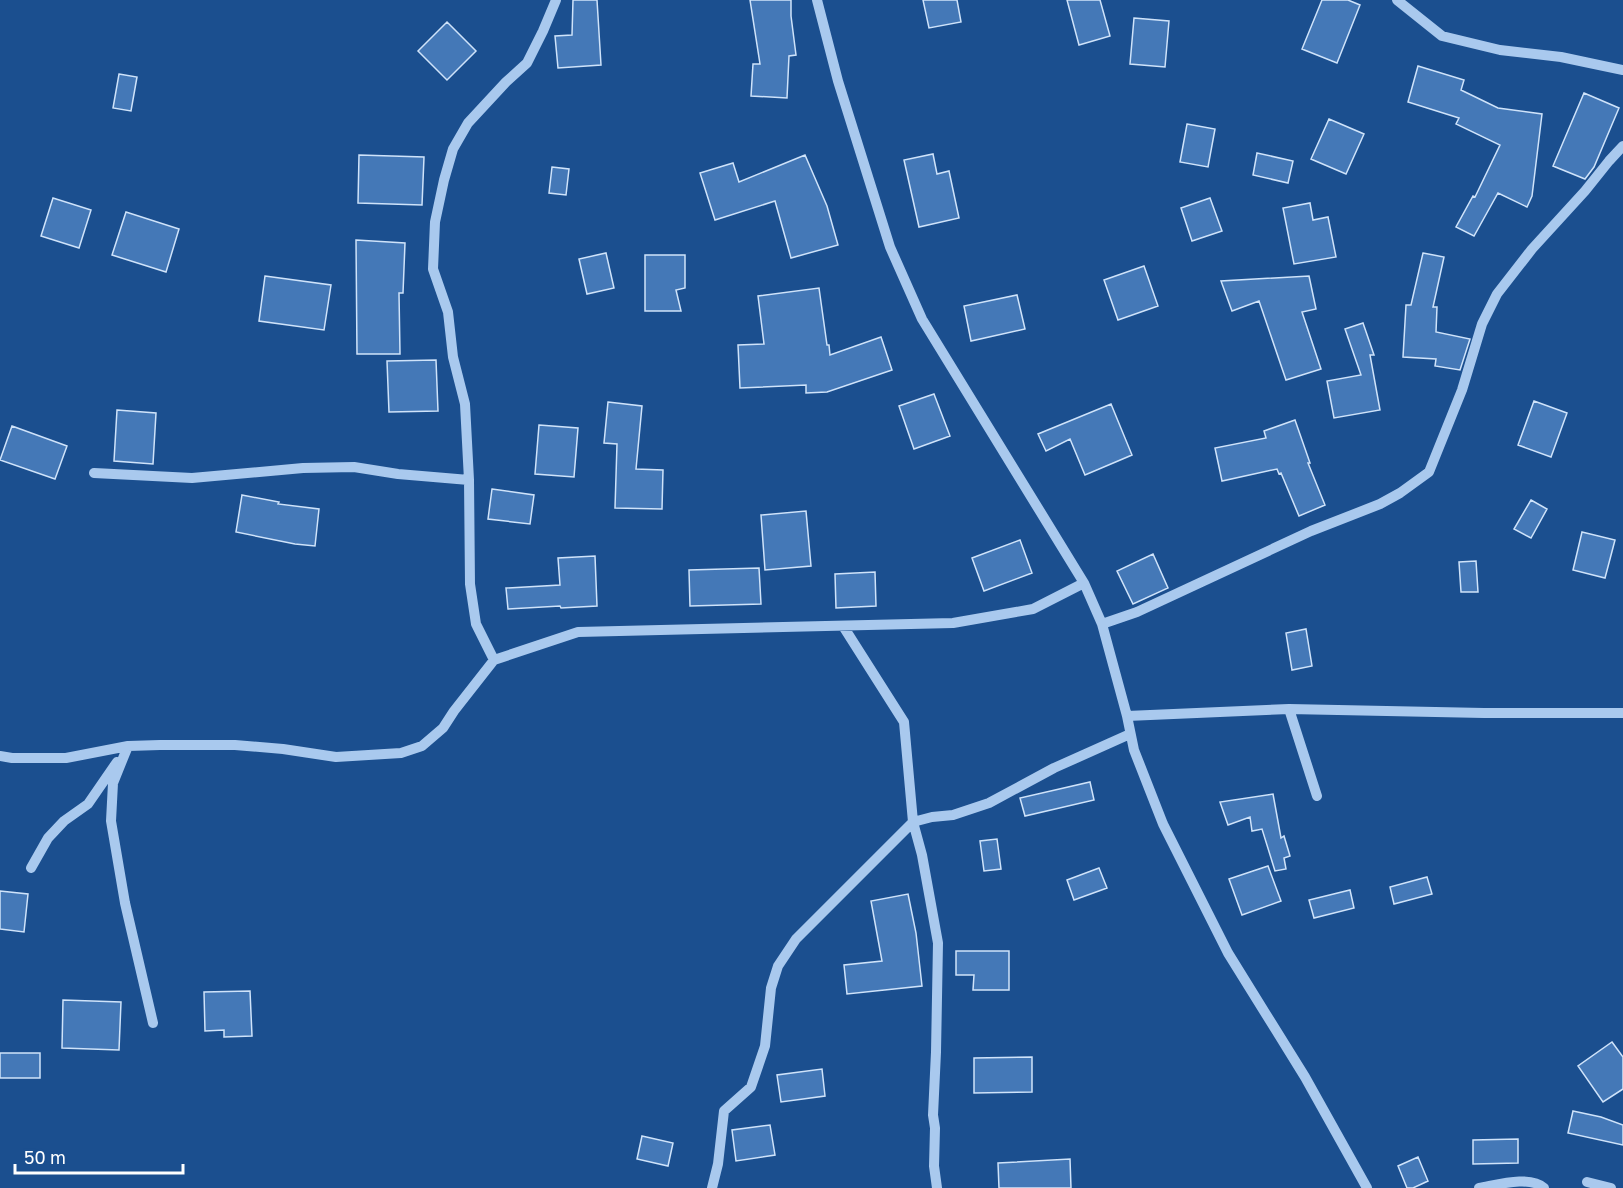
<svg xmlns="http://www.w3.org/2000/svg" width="1623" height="1188" font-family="'Golos Text',sans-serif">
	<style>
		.building { fill: #4478b7; stroke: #cfe3fa; stroke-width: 1.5 }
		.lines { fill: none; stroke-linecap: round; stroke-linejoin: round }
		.minor { stroke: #a9c9ee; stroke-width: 10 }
	</style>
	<rect width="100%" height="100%" fill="#1b4f8f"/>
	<path class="building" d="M 573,0 L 597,0 L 601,65 L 558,68 L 555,36 L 572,35 Z
		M 750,0 L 791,0 L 791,16 L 796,55 L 789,56 L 787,98 L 751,96 L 753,64 L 760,64 Z
		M 923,0 L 957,0 L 961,22 L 929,28 Z
		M 1067,0 L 1100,0 L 1110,36 L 1079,45 Z
		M 1322,0 L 1348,0 L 1360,5 L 1337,63 L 1302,49 Z
		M 1134,18 L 1169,21 L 1165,67 L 1130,64 Z
		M 447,22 L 476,51 L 447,80 L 418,51 Z
		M 1418,66 L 1464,80 L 1461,90 L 1498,108 L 1542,114 L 1532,196 L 1527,207 L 1498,193 L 1474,236 L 1456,227 L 1473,196 L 1475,197 L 1500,145 L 1456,124 L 1459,118 L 1408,102 Z
		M 119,74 L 137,77 L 131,111 L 113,108 Z
		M 1584,93 L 1619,108 L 1594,167 L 1585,179 L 1553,166 Z
		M 1329,119 L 1364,134 L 1346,174 L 1311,159 Z
		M 1187,124 L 1215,129 L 1208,167 L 1180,162 Z
		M 1257,153 L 1293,161 L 1288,183 L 1253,175 Z
		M 933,154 L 937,174 L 949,171 L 959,218 L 919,227 L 904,160 Z
		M 359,155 L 424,157 L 422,205 L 358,203 Z
		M 805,155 L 827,206 L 838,245 L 791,258 L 775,201 L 715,220 L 700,173 L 733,163 L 739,182 Z
		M 552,167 L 569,169 L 566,195 L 549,193 Z
		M 53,198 L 91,210 L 79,248 L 41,236 Z
		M 1210,198 L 1222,231 L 1192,241 L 1181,208 Z
		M 1310,203 L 1313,220 L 1328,217 L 1336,257 L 1294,264 L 1283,208 Z
		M 126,212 L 179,229 L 166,272 L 112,255 Z
		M 356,240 L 405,243 L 403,293 L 399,293 L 400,354 L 357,354 Z
		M 606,253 L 614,288 L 587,294 L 579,259 Z
		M 1423,253 L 1444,257 L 1433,307 L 1437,307 L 1436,332 L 1470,339 L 1460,370 L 1435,366 L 1436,359 L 1403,357 L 1406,305 L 1411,305 Z
		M 645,255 L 685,255 L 685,288 L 676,290 L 681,311 L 645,311 Z
		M 1144,266 L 1158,306 L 1118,320 L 1104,280 Z
		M 265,276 L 331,285 L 324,330 L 259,321 Z
		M 1309,276 L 1316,309 L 1302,312 L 1321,369 L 1286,380 L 1259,301 L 1232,311 L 1221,281 Z
		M 819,288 L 827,345 L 829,345 L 830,355 L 881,337 L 892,370 L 827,392 L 806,393 L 806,385 L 740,388 L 738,345 L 764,344 L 758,296 Z
		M 1017,295 L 1025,329 L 971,341 L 964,306 Z
		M 1363,323 L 1374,355 L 1370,355 L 1380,410 L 1334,418 L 1327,381 L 1361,375 L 1345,329 Z
		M 436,360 L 438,411 L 389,412 L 387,361 Z
		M 934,394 L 950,436 L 914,449 L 899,406 Z
		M 1534,401 L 1567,413 L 1551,457 L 1518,445 Z
		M 608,402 L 642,406 L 636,469 L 663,470 L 662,509 L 615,508 L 617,444 L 604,443 Z
		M 1111,404 L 1132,455 L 1085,475 L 1070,439 L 1046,451 L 1038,434 Z
		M 117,410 L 156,413 L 153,464 L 114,461 Z
		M 1295,420 L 1310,463 L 1308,463 L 1325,505 L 1299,516 L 1281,473 L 1279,474 L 1277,469 L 1222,481 L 1215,448 L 1266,438 L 1264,431 Z
		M 539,425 L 578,428 L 574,477 L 535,474 Z
		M 12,426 L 67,446 L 55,479 L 0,460 Z
		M 492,489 L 534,495 L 530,524 L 488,519 Z
		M 242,495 L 279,502 L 278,504 L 319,509 L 315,546 L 295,544 L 236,532 Z
		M 1531,500 L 1547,509 L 1531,538 L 1514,529 Z
		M 806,511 L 811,566 L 765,570 L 761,515 Z
		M 1582,532 L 1615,540 L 1605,578 L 1573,570 Z
		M 1020,540 L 1032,573 L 984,591 L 972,558 Z
		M 1153,554 L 1168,588 L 1133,604 L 1117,571 Z
		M 595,556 L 597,606 L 561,608 L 560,606 L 508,609 L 506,588 L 560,585 L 558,558 Z
		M 1476,561 L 1478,592 L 1461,592 L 1459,562 Z
		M 759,568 L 761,604 L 690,606 L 689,570 Z
		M 875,572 L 876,606 L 836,608 L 835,574 Z
		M 1306,629 L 1312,666 L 1292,670 L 1286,633 Z
		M 1090,782 L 1094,800 L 1025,816 L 1020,798 Z
		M 1273,794 L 1281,838 L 1284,836 L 1290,856 L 1284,858 L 1286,869 L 1275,871 L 1262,829 L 1252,831 L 1250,817 L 1228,825 L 1220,802 Z
		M 997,839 L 1001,869 L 984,871 L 980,841 Z
		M 1268,866 L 1281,901 L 1242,915 L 1229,879 Z
		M 1099,868 L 1107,888 L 1074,900 L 1067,880 Z
		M 1427,877 L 1432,894 L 1394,904 L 1390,887 Z
		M 1350,890 L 1354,908 L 1314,918 L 1309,900 Z
		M 0,891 L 28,894 L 24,932 L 0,929 Z
		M 908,894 L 916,933 L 922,986 L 847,994 L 844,965 L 882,961 L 871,901 Z
		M 956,951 L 1009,951 L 1009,990 L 973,990 L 974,975 L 956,975 Z
		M 250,991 L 252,1036 L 224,1037 L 224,1030 L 205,1031 L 204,992 Z
		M 63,1000 L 121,1002 L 119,1050 L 62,1048 Z
		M 1612,1042 L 1623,1057 L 1623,1089 L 1603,1102 L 1578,1066 Z
		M 0,1053 L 40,1053 L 40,1078 L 0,1078 Z
		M 1032,1057 L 1032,1092 L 974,1093 L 974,1058 Z
		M 822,1069 L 825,1096 L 781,1102 L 777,1075 Z
		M 1573,1111 L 1601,1117 L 1623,1125 L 1623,1145 L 1568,1133 Z
		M 770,1125 L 775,1155 L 736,1161 L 732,1130 Z
		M 642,1136 L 673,1143 L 668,1166 L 637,1159 Z
		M 1518,1139 L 1518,1163 L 1473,1164 L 1473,1140 Z
		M 1418,1157 L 1428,1181 L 1413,1188 L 1407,1188 L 1398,1166 Z
		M 1070,1159 L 1071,1188 L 999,1188 L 998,1163 Z"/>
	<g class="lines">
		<path class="minor" d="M 817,0 L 838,81 L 890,247 L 922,319 L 1084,583 L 1102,624 L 1127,716 L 1134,750 L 1163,824 L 1228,953 L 1305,1077 L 1367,1188
			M 1397,0 L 1442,36 L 1500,50 L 1561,57 L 1623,70
			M 94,473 L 192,478 L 303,468 L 354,467 L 398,474 L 469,480
			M 1102,624 L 1137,612 L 1311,531 L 1380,504 L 1400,493 L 1429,472 L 1462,390 L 1482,324 L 1497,294 L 1532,249 L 1585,191 L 1609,161 L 1623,146
			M 843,626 L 904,722 L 913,822 L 922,855 L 938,943 L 936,1052 L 933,1115 L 935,1128 L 934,1166 L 937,1188
			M 494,660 L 476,624 L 470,584 L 469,480 L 465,404 L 453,357 L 448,312 L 433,269 L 435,222 L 444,180 L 453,149 L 468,123 L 506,82 L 527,63 L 543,31 L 556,0
			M 1289,709 L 1317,796
			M 1127,716 L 1289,709 L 1484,713 L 1623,713
			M 128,746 L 113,783 L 111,821 L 125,903 L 153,1023
			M 0,756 L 12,758 L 66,758 L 128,746 L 160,745 L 235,745 L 283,749 L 336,757 L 401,753 L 422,746 L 443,728 L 454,711 L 494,660 L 578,632 L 953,623 L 1033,609 L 1084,583
			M 31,868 L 48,838 L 64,821 L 88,804 L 117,762
			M 1587,1182 L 1611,1188
			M 712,1188 L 718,1164 L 724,1111 L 751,1087 L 765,1046 L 771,988 L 778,966 L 796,939 L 913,822 L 932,817 L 953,815 L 989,803 L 1054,768 L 1130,734
			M 1479,1188 C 1497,1185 1530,1175 1544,1188"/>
	</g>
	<path d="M15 1164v9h168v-9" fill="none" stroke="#ffffff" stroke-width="3"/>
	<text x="24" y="1164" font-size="18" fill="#ffffff" stroke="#1b4f8f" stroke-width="4.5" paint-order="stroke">50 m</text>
</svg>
